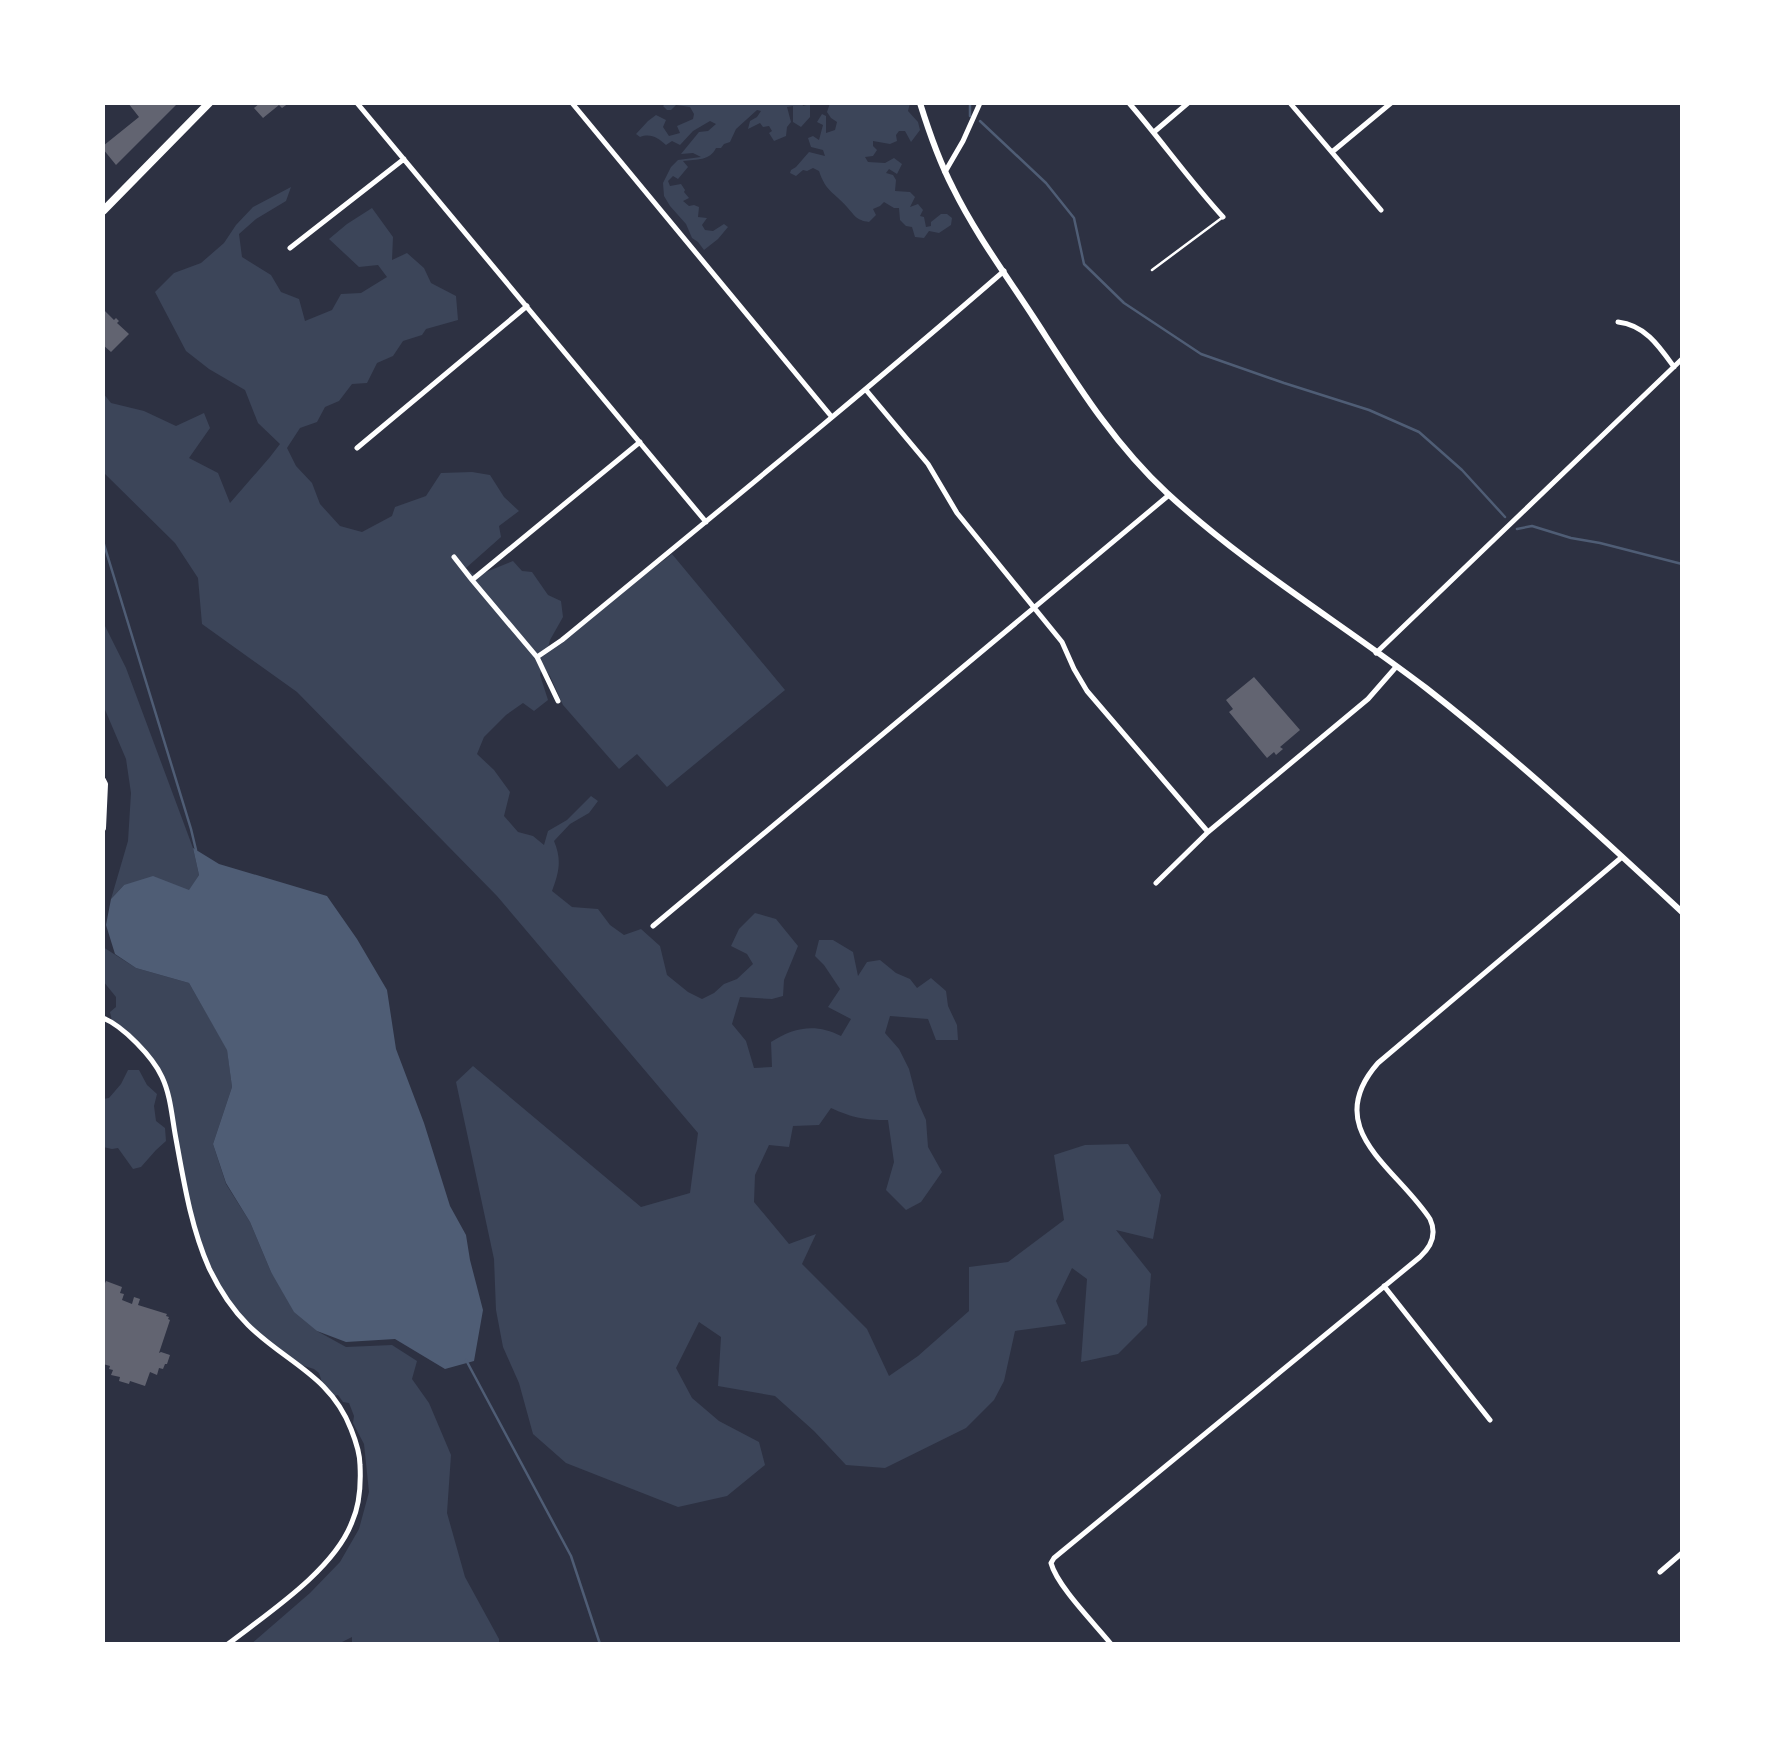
<svg xmlns="http://www.w3.org/2000/svg" width="1785" height="1747" font-family="Roboto,sans-serif">
	<style>
		.green { fill: #3c4559 }
		.water { fill: #4f5d75 }
		.lines { fill: none; stroke-linecap: round; stroke-linejoin: round }
		.stream { stroke: #4f5d75; stroke-width: 2.5 }
		.building { fill: #626471 }
		.service { stroke: #fff; stroke-width: 2.5 }
		.minor { stroke: #fff; stroke-width: 5 }
		.tertiary { stroke: #fff; stroke-width: 6 }
		.primary { stroke: #fff; stroke-width: 8 }
	</style>
	<rect width="100%" height="100%" fill="#2d3142"/>
	<path class="green" d="M 666,103 L 802,103 L 803,106 L 810,104 L 810,117 L 801,127 L 793,122 L 793,106 L 787,107 L 791,122 L 787,127 L 786,136 L 774,141 L 769,133 L 772,131 L 769,126 L 763,127 L 760,123 L 748,129 L 750,121 L 757,117 L 761,111 L 757,110 L 736,129 L 730,142 L 724,144 L 721,148 L 716,148 C 710,161 697,159 683,161 L 688,167 L 678,179 L 673,176 L 668,181 L 670,186 L 681,184 L 685,190 L 684,192 L 689,198 L 683,201 L 689,206 L 694,205 L 699,207 L 698,217 L 707,218 L 702,225 L 705,230 L 713,231 L 724,224 L 728,227 L 718,239 L 704,250 L 698,242 L 692,238 L 686,224 L 670,206 L 664,196 L 663,183 L 671,167 L 678,160 L 701,157 L 693,153 L 681,154 L 699,132 L 708,131 L 716,124 L 710,121 L 693,131 L 680,145 L 672,141 L 666,145 C 658,138 651,133 640,137 L 636,134 L 648,121 L 656,115 L 666,120 L 663,127 L 669,136 L 680,133 L 677,126 L 693,119 L 694,114 L 690,107 L 676,105 L 671,110 L 667,110 L 663,106 Z
		M 830,103 L 910,103 L 908,111 L 918,122 L 920,130 L 911,142 L 905,131 L 899,131 L 896,135 L 897,141 L 890,144 L 873,141 L 873,146 L 877,150 L 873,156 L 865,157 L 868,162 L 885,163 L 894,158 L 902,164 L 897,174 L 889,169 L 886,173 L 893,175 L 896,180 L 895,191 L 910,192 L 915,197 L 910,207 L 918,204 L 923,210 L 920,216 L 924,217 L 926,227 L 931,226 L 931,222 L 941,214 L 947,214 L 952,218 L 951,225 L 939,233 L 929,231 L 924,238 L 915,237 L 912,227 L 906,226 L 900,220 L 899,208 L 894,208 L 884,202 L 880,206 L 873,209 L 876,215 L 869,222 C 856,220 855,216 847,207 C 834,192 826,192 819,171 L 813,168 L 807,171 L 803,170 L 796,176 L 790,173 L 791,170 L 796,167 L 809,152 L 825,156 L 823,150 L 811,147 L 808,138 L 813,136 L 819,140 L 823,125 L 817,122 L 822,114 L 826,116 L 826,133 L 835,130 L 837,122 L 831,118 L 827,112 Z
		M 291,187 L 286,201 L 256,219 L 239,234 L 242,257 L 271,275 L 281,292 L 299,299 L 305,321 L 332,310 L 341,294 L 361,293 L 387,277 L 378,265 L 359,267 L 329,239 L 347,224 L 372,208 L 393,237 L 392,260 L 407,253 L 424,268 L 431,283 L 456,296 L 458,320 L 426,329 L 422,335 L 403,341 L 393,356 L 377,363 L 367,383 L 352,384 L 339,401 L 325,407 L 317,422 L 300,428 L 287,448 L 296,466 L 312,483 L 320,504 L 340,526 L 362,532 L 392,516 L 395,507 L 426,496 L 441,473 L 472,472 L 490,475 L 504,497 L 519,511 L 499,526 L 501,537 L 466,568 L 476,576 L 513,561 L 522,571 L 532,572 L 548,595 L 561,601 L 563,617 L 550,640 L 548,648 L 672,554 L 785,690 L 667,787 L 637,754 L 619,769 L 563,705 L 550,676 L 542,667 L 540,675 L 548,700 L 534,711 L 523,703 L 506,715 L 484,737 L 477,754 L 494,770 L 510,792 L 504,816 L 518,832 L 533,836 L 544,845 L 548,831 L 567,820 L 591,796 L 598,801 L 589,813 L 570,824 L 554,841 C 562,860 559,872 552,891 L 572,907 L 598,909 L 610,925 L 624,935 L 641,929 L 660,946 L 667,975 L 688,992 L 702,999 L 714,993 L 724,984 L 737,979 L 753,964 L 747,954 L 731,946 L 739,929 L 755,913 L 776,919 L 798,946 L 784,980 L 783,996 L 772,999 L 740,997 L 732,1024 L 746,1041 L 754,1068 L 772,1067 L 771,1042 C 794,1027 816,1023 841,1036 L 851,1019 L 828,1007 L 840,989 L 824,965 L 815,956 L 819,940 L 833,940 L 853,952 L 858,976 L 867,962 L 880,960 L 896,973 L 910,979 L 917,988 L 931,978 L 946,991 L 948,1006 L 957,1025 L 958,1040 L 936,1040 L 928,1019 L 890,1016 L 885,1033 L 899,1049 L 909,1069 L 917,1100 L 926,1120 L 928,1147 L 942,1172 L 921,1202 L 906,1210 L 886,1190 L 894,1162 L 888,1120 C 864,1120 853,1118 831,1108 L 819,1125 L 793,1126 L 789,1147 L 769,1145 L 755,1175 L 754,1202 L 789,1244 L 816,1234 L 802,1264 L 867,1329 L 889,1376 L 918,1356 L 969,1311 L 969,1267 L 1008,1262 L 1064,1220 L 1054,1155 L 1085,1145 L 1128,1144 L 1161,1195 L 1153,1239 L 1116,1230 L 1151,1274 L 1147,1325 L 1118,1354 L 1081,1362 L 1087,1279 L 1072,1268 L 1056,1301 L 1066,1324 L 1015,1331 L 1004,1381 L 994,1400 L 966,1428 L 885,1468 L 846,1465 L 814,1431 L 775,1396 L 718,1386 L 721,1337 L 699,1322 L 676,1368 L 692,1398 L 719,1421 L 759,1442 L 765,1465 L 727,1496 L 678,1507 L 566,1463 L 533,1434 L 519,1383 L 503,1347 L 496,1310 L 494,1259 L 456,1082 L 473,1066 L 641,1207 L 690,1193 L 698,1133 L 497,896 L 297,692 L 202,624 L 198,578 L 175,543 L 103,472 L 103,393 L 111,403 L 144,411 L 176,426 L 204,413 L 210,428 L 189,458 L 218,473 L 230,503 L 270,457 L 280,444 L 258,423 L 245,390 L 209,369 L 186,351 L 155,292 L 174,273 L 201,263 L 224,243 L 236,225 L 253,207 Z
		M 103,622 L 126,668 L 193,848 L 199,875 L 189,891 L 124,885 L 111,899 L 128,841 L 131,793 L 126,759 L 103,705 Z
		M 103,947 L 136,968 L 189,983 L 227,1049 L 232,1087 L 213,1144 L 226,1184 L 250,1222 L 271,1272 L 317,1331 L 346,1347 L 392,1345 L 417,1361 L 412,1379 L 429,1403 L 451,1455 L 447,1513 L 465,1577 L 499,1639 L 499,1644 L 352,1644 L 352,1637 L 338,1644 L 251,1644 L 310,1593 L 340,1562 L 359,1529 L 369,1492 L 364,1444 L 353,1423 L 354,1416 L 349,1403 L 343,1402 L 338,1395 L 333,1396 L 323,1385 L 319,1373 L 314,1369 L 298,1364 L 250,1327 L 223,1294 L 199,1243 L 162,1076 L 139,1046 L 112,1021 L 110,1012 L 116,1007 L 116,997 L 103,981 Z
		M 128,1070 L 139,1070 L 147,1085 L 157,1094 L 154,1106 L 156,1121 L 165,1128 L 166,1141 L 156,1150 L 141,1167 L 133,1169 L 118,1148 L 112,1149 L 103,1147 L 103,1099 L 109,1098 L 121,1084 Z"/>
	<path class="water" d="M 193,848 L 219,864 L 327,896 L 357,939 L 387,990 L 396,1049 L 424,1123 L 450,1206 L 466,1235 L 470,1260 L 483,1310 L 474,1361 L 445,1369 L 395,1339 L 346,1342 L 317,1331 L 294,1312 L 271,1272 L 250,1222 L 226,1183 L 213,1144 L 232,1087 L 227,1050 L 189,983 L 136,968 L 115,954 L 106,925 L 111,899 L 124,885 L 153,876 L 189,890 L 199,875 Z"/>
	<g class="lines">
		<path class="stream" d="M 970,103 L 970,116
			M 980,121 L 1046,183 L 1074,218 L 1084,264 L 1124,303 L 1201,354 L 1284,383 L 1369,410 L 1419,432 L 1462,470 L 1505,517
			M 1517,529 L 1532,526 L 1571,538 L 1600,543 L 1682,564
			M 103,541 L 191,829 L 196,850
			M 466,1360 L 571,1556 L 600,1644"/>
	</g>
	<path class="building" d="M 128,103 L 178,103 L 116,165 L 103,149 L 103,146 L 139,117 Z
		M 260,103 L 289,103 L 282,108 L 279,105 L 263,118 L 254,108 Z
		M 103,309 L 114,320 L 116,318 L 119,321 L 117,323 L 129,334 L 111,352 L 103,345 Z
		M 1254,677 L 1300,730 L 1280,747 L 1283,749 L 1276,755 L 1274,752 L 1267,758 L 1229,712 L 1233,709 L 1226,700 Z
		M 106,1281 L 122,1287 L 120,1293 L 124,1294 L 122,1300 L 132,1304 L 134,1297 L 140,1299 L 138,1305 L 167,1314 L 166,1316 L 169,1317 L 168,1319 L 170,1320 L 159,1353 L 161,1352 L 170,1355 L 167,1364 L 165,1364 L 163,1369 L 159,1368 L 157,1375 L 150,1372 L 145,1386 L 130,1381 L 129,1384 L 119,1381 L 120,1377 L 111,1375 L 113,1370 L 109,1369 L 110,1366 L 103,1364 L 103,1288 Z"/>
	<g class="lines">
		<path class="service" d="M 1152,270 L 1223,217"/>
		<path class="minor" d="M 357,103 L 706,522
			M 572,103 L 831,416
			M 1129,103 C 1161,140 1190,181 1223,217
			M 1290,103 L 1381,210
			M 1154,132 L 1188,103
			M 1332,152 L 1391,103
			M 945,172 L 963,141 L 980,103
			M 290,248 L 404,159
			M 1618,322 C 1645,325 1659,346 1674,367
			M 866,390 L 928,464 L 957,513 L 1062,642 L 1074,669 L 1087,691 L 1208,832
			M 357,448 L 527,306
			M 454,557 L 472,580
			M 1376,653 L 1682,359
			M 537,657 L 472,580 L 640,442
			M 558,701 L 537,657 L 562,640 C 710,518 859,397 1004,271
			M 1156,883 L 1208,832 L 1368,699 L 1396,667
			M 653,926 L 1169,495
			M 103,1018 C 123,1026 153,1057 162,1077 C 171,1096 172,1119 176,1139 C 184,1183 191,1227 209,1268 C 219,1289 231,1308 248,1325 C 285,1362 330,1375 351,1429 C 355,1439 360,1453 360,1465 C 361,1484 360,1504 352,1522 C 334,1570 268,1613 228,1644
			M 1384,1286 L 1490,1420
			M 1660,1572 L 1682,1553
			M 1111,1644 C 1095,1624 1057,1586 1051,1563 L 1054,1558 L 1420,1257 C 1432,1246 1437,1234 1430,1219 C 1396,1167 1320,1129 1378,1063 L 1622,857"/>
		<path class="tertiary" d="M 920,103 C 929,132 939,161 953,188 C 975,233 1006,275 1034,318 C 1075,381 1112,442 1167,493 C 1246,566 1341,623 1426,688 C 1516,758 1599,835 1682,912
			M 103,780 L 105,784 L 103,828"/>
		<path class="primary" d="M 103,211 L 209,103"/>
	</g>
	<rect width="1785" height="1747" fill="none" stroke="#ffffff" stroke-width="210"/>
</svg>
